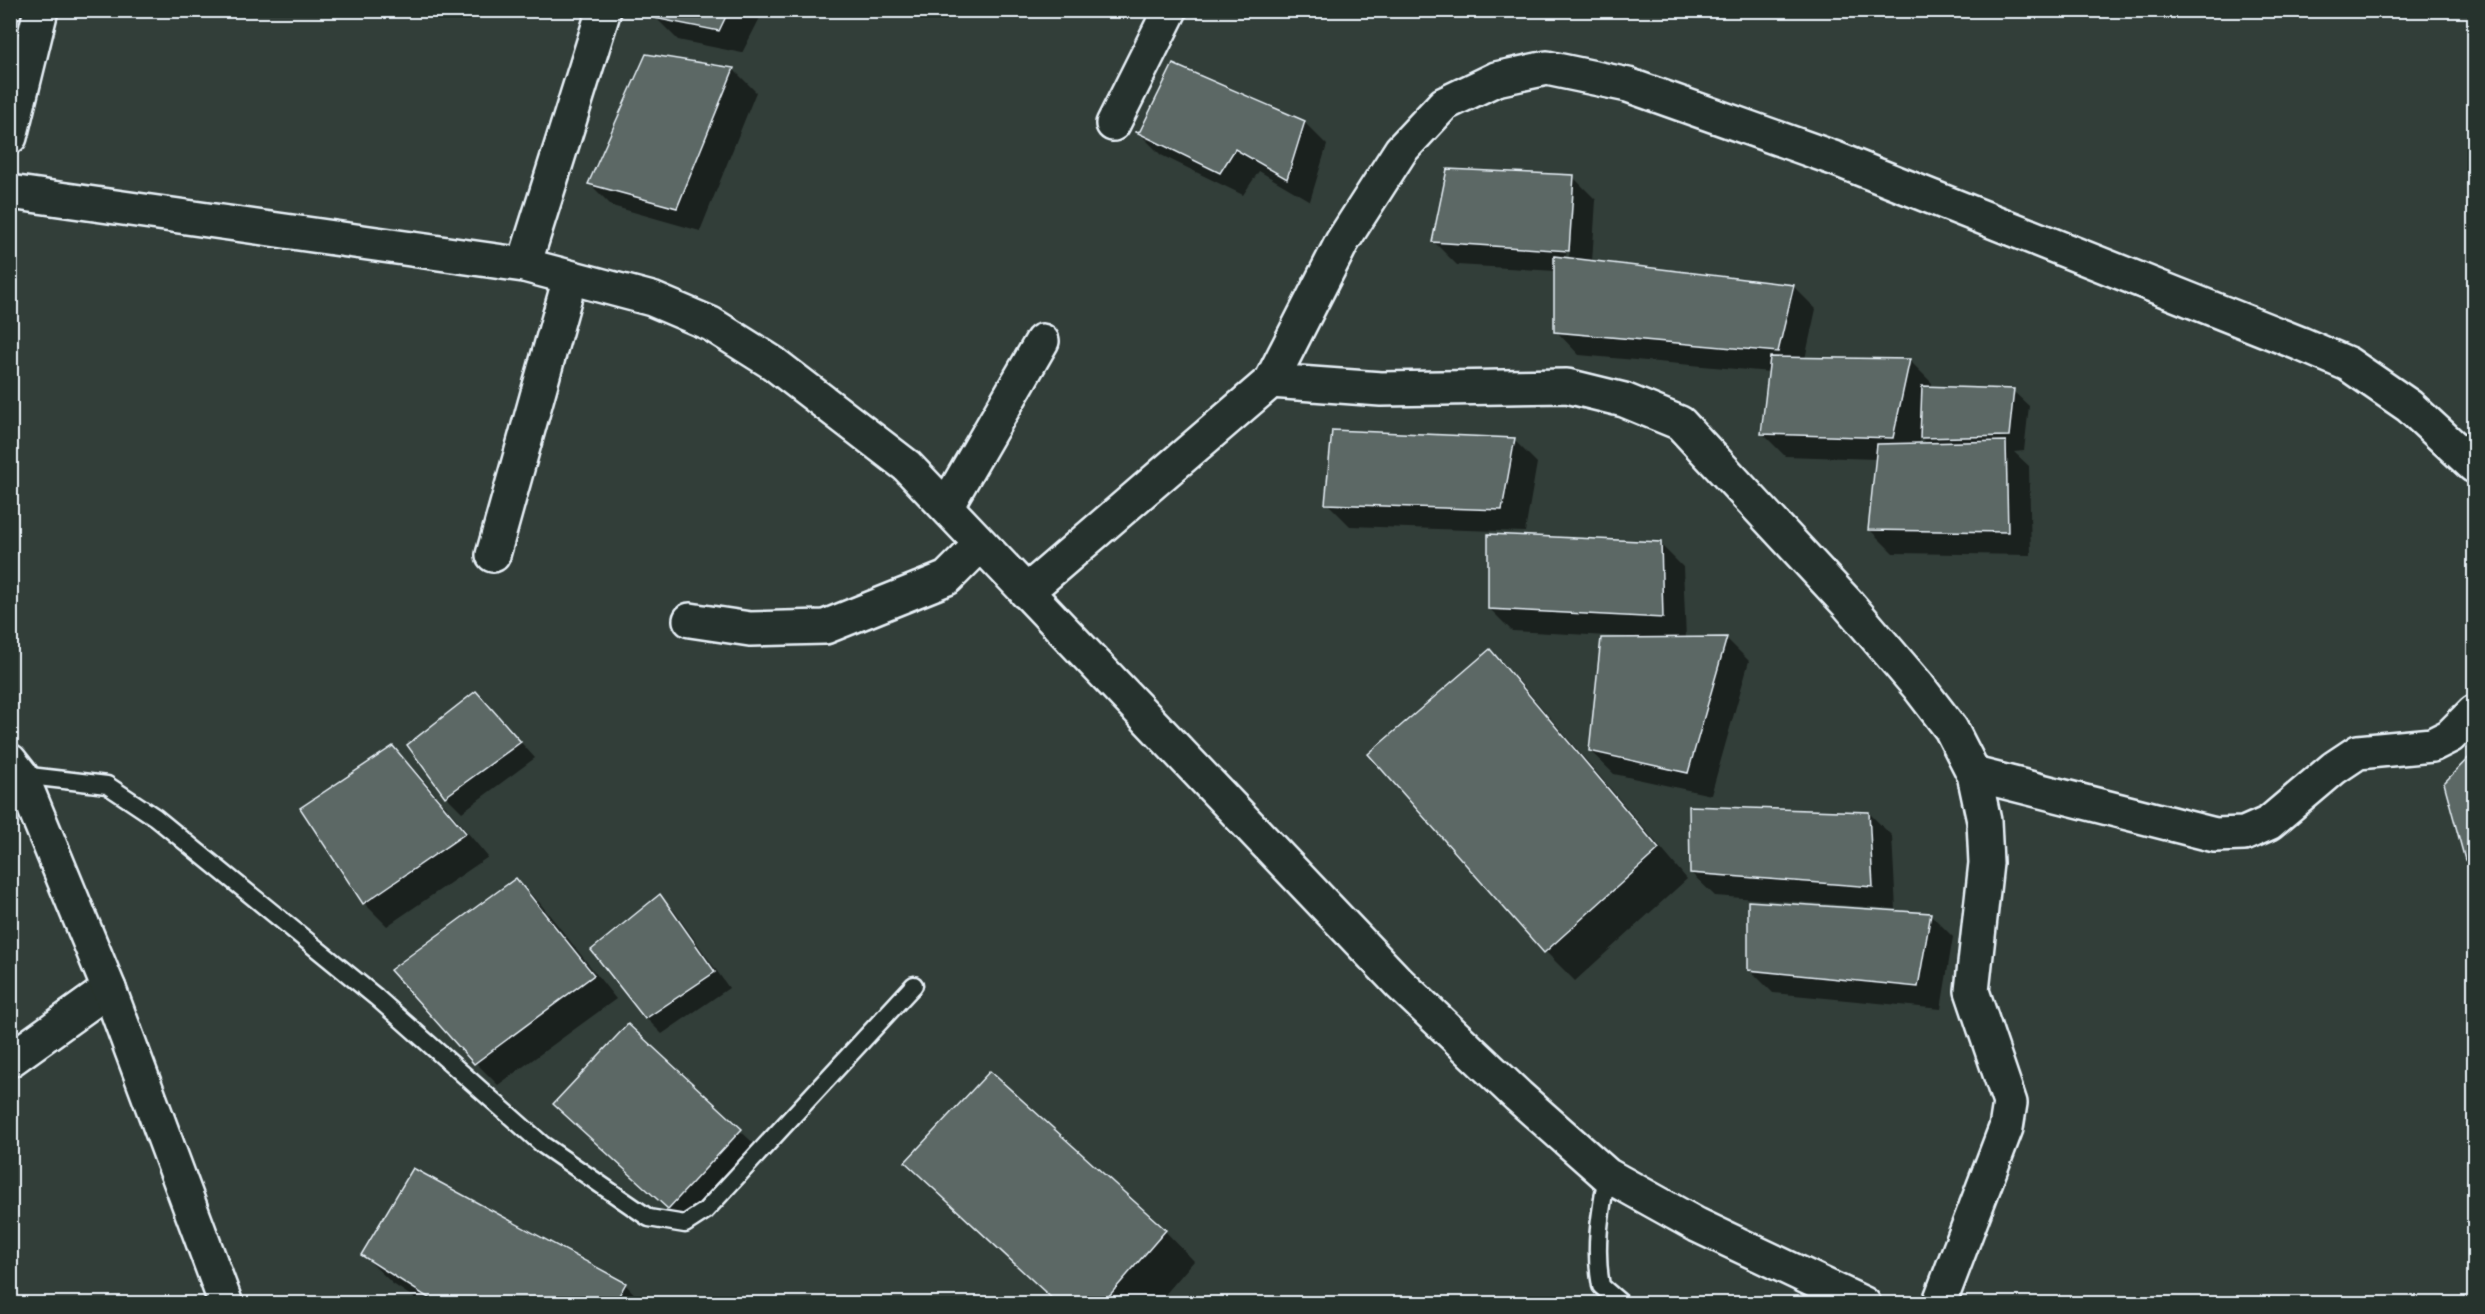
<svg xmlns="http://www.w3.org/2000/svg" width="2485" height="1314" font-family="Pangolin,sans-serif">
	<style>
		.shadow { fill: #0007; fill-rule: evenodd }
		.building { fill: #5c6865; stroke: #e8f1f8; stroke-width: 1.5 }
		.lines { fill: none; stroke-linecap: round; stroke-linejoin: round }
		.lane-casing { stroke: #e8f1f8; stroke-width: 21 }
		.street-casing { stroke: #e8f1f8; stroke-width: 38 }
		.secondary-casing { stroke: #e8f1f8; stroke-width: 38 }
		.lane { stroke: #26332d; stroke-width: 16 }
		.street { stroke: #26332d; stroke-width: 33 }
		.secondary { stroke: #26332d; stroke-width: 33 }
	</style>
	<rect width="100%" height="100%" fill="#323e39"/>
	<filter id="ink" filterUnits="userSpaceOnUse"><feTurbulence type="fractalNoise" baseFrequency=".0167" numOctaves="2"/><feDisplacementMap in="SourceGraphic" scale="12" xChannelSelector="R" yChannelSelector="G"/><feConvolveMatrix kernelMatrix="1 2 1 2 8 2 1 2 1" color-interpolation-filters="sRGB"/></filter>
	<g filter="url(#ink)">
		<path class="shadow" d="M 658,10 L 764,10 L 742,53 L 678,40 L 655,17 Z
			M 733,69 L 756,92 L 700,231 L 612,206 L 589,183 Z
			M 1304,122 L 1327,145 L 1310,201 L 1259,171 L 1243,195 L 1161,155 L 1139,133 Z
			M 1573,177 L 1596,200 L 1592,262 L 1793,286 L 1816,309 L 1805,359 L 1909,360 L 1932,383 L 1931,388 L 2013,391 L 2029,406 L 2024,451 L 2014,452 L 2029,466 L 2031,555 L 1893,553 L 1870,530 L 1877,459 L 1785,456 L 1762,433 L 1770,372 L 1579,355 L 1556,331 L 1556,271 L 1457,265 L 1434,242 ZM 1571,196 L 1574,196 L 1569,258 L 1566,258 ZM 1921,437 L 1928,445 L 1919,445 Z
			M 1514,440 L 1537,463 L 1525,532 L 1350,526 L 1327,503 Z
			M 1660,544 L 1683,567 L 1686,639 L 1726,638 L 1749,661 L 1711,795 L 1614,774 L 1590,751 L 1628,637 L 1512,631 L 1489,608 Z
			M 1490,651 L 1519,681 L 1687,879 L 1575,981 L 1546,952 L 1370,754 Z
			M 476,693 L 535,758 L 462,812 L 446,796 L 409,746 Z
			M 393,748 L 416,771 L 488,857 L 387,926 L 364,903 Z
			M 2474,754 L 2473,850 L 2474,867 L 2466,859 L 2446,783 Z
			M 1869,813 L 1892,836 L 1896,909 L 1715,896 L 1691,873 Z
			M 516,880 L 539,902 L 616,999 L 498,1085 L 475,1062 Z
			M 660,896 L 675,912 L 729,988 L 662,1034 L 646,1018 Z
			M 1930,914 L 1953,937 L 1941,1009 L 1773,993 L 1750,970 Z
			M 628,1026 L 764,1153 L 692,1231 L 578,1127 Z
			M 1165,1231 L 1194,1261 L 1157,1304 L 1058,1304 Z
			M 363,1255 L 625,1284 L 644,1304 L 423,1304 L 393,1284 Z"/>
		<path class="building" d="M 657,10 L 729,10 L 719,31 L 654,18 Z
			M 646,54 L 734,68 L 677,208 L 588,184 Z
			M 1173,64 L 1305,121 L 1287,179 L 1235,149 L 1220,173 L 1136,132 L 1140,131 Z
			M 1447,169 L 1574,175 L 1569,251 L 1432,242 Z
			M 1554,256 L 1794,285 L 1778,352 L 1554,332 Z
			M 1770,357 L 1910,359 L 1893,438 L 1761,434 Z
			M 1922,386 L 2014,389 L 2009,436 L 1920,438 Z
			M 1332,430 L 1515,438 L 1502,510 L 1325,504 Z
			M 2006,441 L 2008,532 L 1868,530 L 1877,444 Z
			M 1488,534 L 1661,542 L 1663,618 L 1488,609 Z
			M 1727,637 L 1688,773 L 1589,751 L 1601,638 Z
			M 1490,649 L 1659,849 L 1544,953 L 1368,754 Z
			M 476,691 L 521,742 L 445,797 L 407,745 Z
			M 393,746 L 466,833 L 363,904 L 300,808 Z
			M 2474,752 L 2474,851 L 2465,860 L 2444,783 Z
			M 1689,806 L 1869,812 L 1873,887 L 1690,873 Z
			M 516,878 L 594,975 L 474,1064 L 390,970 Z
			M 660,894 L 715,972 L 645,1019 L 591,950 Z
			M 1748,901 L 1931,913 L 1918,987 L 1748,970 Z
			M 628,1024 L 742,1129 L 668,1209 L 553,1104 Z
			M 990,1071 L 1166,1230 L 1102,1304 L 1058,1304 L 905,1162 Z
			M 413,1168 L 626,1283 L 614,1304 L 438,1304 L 361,1255 Z"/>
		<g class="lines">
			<defs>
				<path id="lane" d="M 21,775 L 107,785 L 155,817 L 376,997 L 543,1145 L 649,1218 L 685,1224 L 705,1211 L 914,985
					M 1607,1175 C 1600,1215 1594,1247 1601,1286 L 1622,1304"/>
				<path id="street" d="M 1113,124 L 1170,10
					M 10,137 L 41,10
					M 10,192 L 524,265 L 652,299 L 711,324 L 773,363 L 907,466 L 1399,983 L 1518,1096 L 1607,1175 L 1697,1225 L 1864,1304
					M 524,265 L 604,10
					M 1271,381 L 1342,242 L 1401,150 L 1444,104 L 1496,79 L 1547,68 L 1628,85 L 1836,159 L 2301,344 L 2348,364 L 2409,406 L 2474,466
					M 946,507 L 1042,341
					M 493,555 L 570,278
					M 1026,592 L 1271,381 L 1381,389 L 1567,386 L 1624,400 L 1680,423 L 1847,603 L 1918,686 L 1951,729 L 1974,774 L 1984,821 L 1986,863 L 1972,991 L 2010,1103 L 2006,1128 L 1939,1304
					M 690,620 L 750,629 L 825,627 L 947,578 L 981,544
					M 1974,774 L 2215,835 L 2244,834 L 2269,823 L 2334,768 L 2358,752 L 2432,745 L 2450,736 L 2474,712
					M 10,1060 L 109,989"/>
				<path id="secondary" d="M 10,761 L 21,775 L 109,989 L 226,1304"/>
			</defs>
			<use href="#lane" class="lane-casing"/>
			<use href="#street" class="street-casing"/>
			<use href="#secondary" class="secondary-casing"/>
			<use href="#lane" class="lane"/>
			<use href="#street" class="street"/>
			<use href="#secondary" class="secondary"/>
		</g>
	</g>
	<rect width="2485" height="1314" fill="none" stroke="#26332d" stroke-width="36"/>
	<rect x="18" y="18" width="2449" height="1278" fill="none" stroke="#e8f1f8" stroke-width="2" filter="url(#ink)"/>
</svg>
